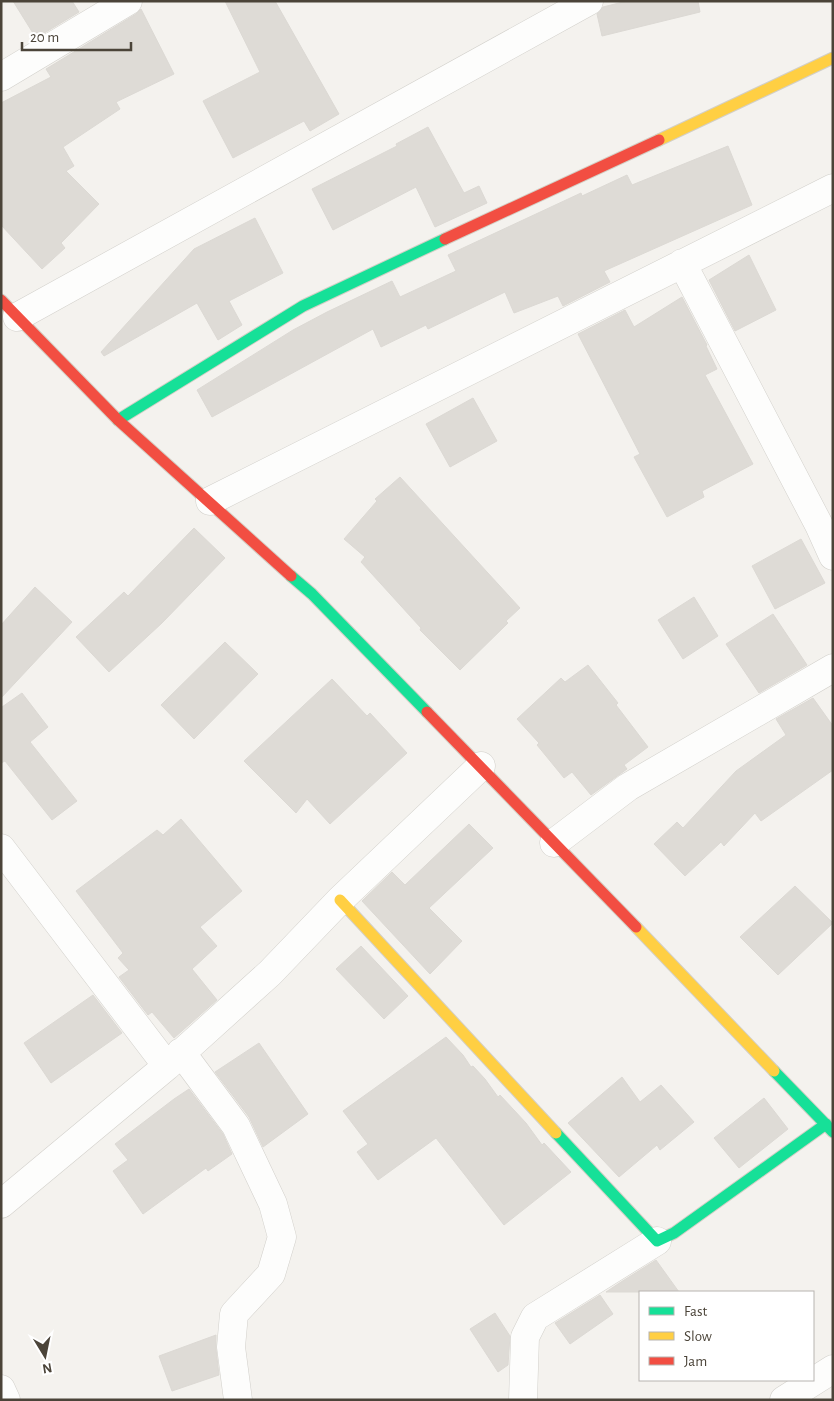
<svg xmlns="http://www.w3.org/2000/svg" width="834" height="1401" font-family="'Alegreya Sans',sans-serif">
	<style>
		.building { fill: #dedbd6; stroke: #dcd9d4 }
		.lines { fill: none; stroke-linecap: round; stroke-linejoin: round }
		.street-casing { stroke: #d2d0cb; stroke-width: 29 }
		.fast-casing { stroke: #d3cfc5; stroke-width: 13 }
		.slow-casing { stroke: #d3cfc5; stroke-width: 13 }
		.jam-casing { stroke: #d3cfc5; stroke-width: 13 }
		.street { stroke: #fdfdfc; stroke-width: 28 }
		.fast { stroke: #16e098; stroke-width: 11 }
		.slow { stroke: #ffcf43; stroke-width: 11 }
		.jam { stroke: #f24e42; stroke-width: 11 }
	</style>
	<rect width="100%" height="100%" fill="#f4f2ee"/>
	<path class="building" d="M 13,1 L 72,1 L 79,12 L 36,38 Z
		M 225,1 L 275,1 L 339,114 L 310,131 L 304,121 L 233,158 L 203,101 L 260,72 Z
		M 627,1 L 698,1 L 700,12 L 602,36 L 597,14 L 603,7 Z
		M 141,9 L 174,74 L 116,102 L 120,109 L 63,147 L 74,166 L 66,171 L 99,204 L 61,243 L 65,248 L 42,269 L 1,225 L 1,103 L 51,77 L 46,69 L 136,14 Z
		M 428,127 L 464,193 L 479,186 L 487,203 L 435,227 L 416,187 L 333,230 L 312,189 L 397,146 L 396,144 Z
		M 728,146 L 752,205 L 604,271 L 610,282 L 563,306 L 558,296 L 514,313 L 505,292 L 428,329 L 426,325 L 381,347 L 373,329 L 212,417 L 197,390 L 293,330 L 327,312 L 392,281 L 400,297 L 456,271 L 448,255 L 581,193 L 582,196 L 627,175 L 632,185 Z
		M 255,218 L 283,273 L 229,301 L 242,325 L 218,340 L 197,303 L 104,356 L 101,352 L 194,249 Z
		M 749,255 L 776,310 L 735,331 L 709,280 Z
		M 682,297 L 707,345 L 706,346 L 717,369 L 705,375 L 753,464 L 702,491 L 704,497 L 667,517 L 634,457 L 640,454 L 578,334 L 625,310 L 634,327 Z
		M 473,398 L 497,441 L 450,467 L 426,424 Z
		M 400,477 L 520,608 L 506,621 L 508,623 L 460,670 L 420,630 L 421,628 L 361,562 L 365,557 L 344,539 L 377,501 L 375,499 Z
		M 194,528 L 225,558 L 162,623 L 109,672 L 76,637 L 124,592 L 128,596 Z
		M 801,539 L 825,583 L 775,609 L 752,566 Z
		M 35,587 L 72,622 L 1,698 L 1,625 Z
		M 694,597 L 718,636 L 683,659 L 658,620 Z
		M 773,614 L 807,665 L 759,693 L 726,644 Z
		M 225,642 L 258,674 L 194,739 L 161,705 Z
		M 588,665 L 618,703 L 616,705 L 648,747 L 624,765 L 627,769 L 591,795 L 572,772 L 564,778 L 537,745 L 539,743 L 517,719 L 561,678 L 565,682 Z
		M 332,679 L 367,716 L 370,713 L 407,753 L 330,824 L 307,799 L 296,813 L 244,761 Z
		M 22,693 L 48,727 L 30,742 L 77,801 L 52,820 L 5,761 L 1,763 L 1,706 L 2,707 Z
		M 813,698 L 833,726 L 833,770 L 761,821 L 755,813 L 724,846 L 721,842 L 685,876 L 654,844 L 677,822 L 683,828 L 736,771 L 786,735 L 776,719 Z
		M 181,819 L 242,891 L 200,927 L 217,946 L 192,969 L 217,1000 L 174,1038 L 152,1012 L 148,1015 L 119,977 L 129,970 L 118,958 L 123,953 L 76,891 L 157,830 L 163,835 Z
		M 469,824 L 493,848 L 429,908 L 462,941 L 430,974 L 362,901 L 392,872 L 405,885 Z
		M 795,886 L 833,923 L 778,975 L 740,937 Z
		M 361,946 L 408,996 L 384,1019 L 336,969 Z
		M 93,995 L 122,1033 L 51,1083 L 24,1043 Z
		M 446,1037 L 463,1055 L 471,1067 L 473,1066 L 485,1079 L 498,1097 L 500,1095 L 526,1123 L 542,1145 L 544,1143 L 571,1172 L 504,1225 L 436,1138 L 378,1180 L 357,1152 L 368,1144 L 343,1111 Z
		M 259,1043 L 308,1114 L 263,1147 L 249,1117 L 215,1072 Z
		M 622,1077 L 640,1102 L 661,1085 L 694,1122 L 660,1150 L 657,1145 L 619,1177 L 568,1123 Z
		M 189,1089 L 223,1134 L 232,1154 L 208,1171 L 206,1168 L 143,1214 L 113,1171 L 128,1160 L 115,1144 L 174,1099 Z
		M 764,1098 L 788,1129 L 739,1168 L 714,1138 Z
		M 656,1260 L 679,1292 L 606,1292 L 621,1282 Z
		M 600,1295 L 613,1314 L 570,1344 L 555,1323 Z
		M 495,1313 L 510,1336 L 508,1365 L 498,1372 L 470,1329 Z
		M 216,1335 L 216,1349 L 219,1375 L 172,1391 L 159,1356 Z"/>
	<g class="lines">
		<defs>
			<path id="street" d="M 1,77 L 128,1
				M 682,263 L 819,525 L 833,556
				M 17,317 L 589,1
				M 210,501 L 833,188
				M 554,843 L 628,787 L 833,668
				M 1,848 L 167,1066
				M 181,1052 L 236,1126 L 273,1204 L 282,1237 L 271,1274 L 234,1314 L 231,1347 L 238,1400
				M 1,1204 L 167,1066 L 270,973 L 340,900 L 481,766
				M 1,1389 L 6,1400
				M 523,1400 L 525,1337 L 535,1317 L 657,1241
				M 784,1400 L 833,1369"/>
			<path id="fast" d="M 118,420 L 303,306 L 445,239
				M 291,576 L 312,594 L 427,712
				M 774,1071 L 833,1132
				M 556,1133 L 657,1241 L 674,1233 L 826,1124"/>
			<path id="slow" d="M 659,140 L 833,58
				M 340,900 L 556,1133
				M 636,927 L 774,1071"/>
			<path id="jam" d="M 445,239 L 659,140
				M 1,300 L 118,420 L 291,576
				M 427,712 L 636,927"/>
		</defs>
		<use href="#street" class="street-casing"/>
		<use href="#fast" class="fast-casing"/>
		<use href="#slow" class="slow-casing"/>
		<use href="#jam" class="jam-casing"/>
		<use href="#street" class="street"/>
		<use href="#fast" class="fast"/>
		<use href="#slow" class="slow"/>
		<use href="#jam" class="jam"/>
	</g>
	<rect width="834" height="1401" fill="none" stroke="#4b4439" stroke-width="5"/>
	<rect x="639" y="1291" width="175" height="90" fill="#ffffff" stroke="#b7b4b0"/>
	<rect x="649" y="1307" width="25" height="8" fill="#16e098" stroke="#b7b4b0"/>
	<text x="684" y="1316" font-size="15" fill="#4b4439">Fast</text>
	<rect x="649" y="1332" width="25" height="8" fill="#ffcf43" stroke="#b7b4b0"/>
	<text x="684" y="1341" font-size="15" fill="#4b4439">Slow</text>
	<rect x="649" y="1357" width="25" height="8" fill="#f24e42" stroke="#b7b4b0"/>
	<text x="684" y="1366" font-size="15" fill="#4b4439">Jam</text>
	<g transform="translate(45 1356) rotate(170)" stroke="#ffffff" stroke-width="4" paint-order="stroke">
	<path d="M0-4L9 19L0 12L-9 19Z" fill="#4b4439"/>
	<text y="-8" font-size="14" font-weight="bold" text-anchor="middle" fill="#4b4439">N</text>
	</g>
	<path d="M22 42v8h109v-8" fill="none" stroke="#4b4439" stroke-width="2.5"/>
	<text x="30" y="42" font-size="15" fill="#4b4439" stroke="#ffffff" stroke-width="4" paint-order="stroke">20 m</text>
</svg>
